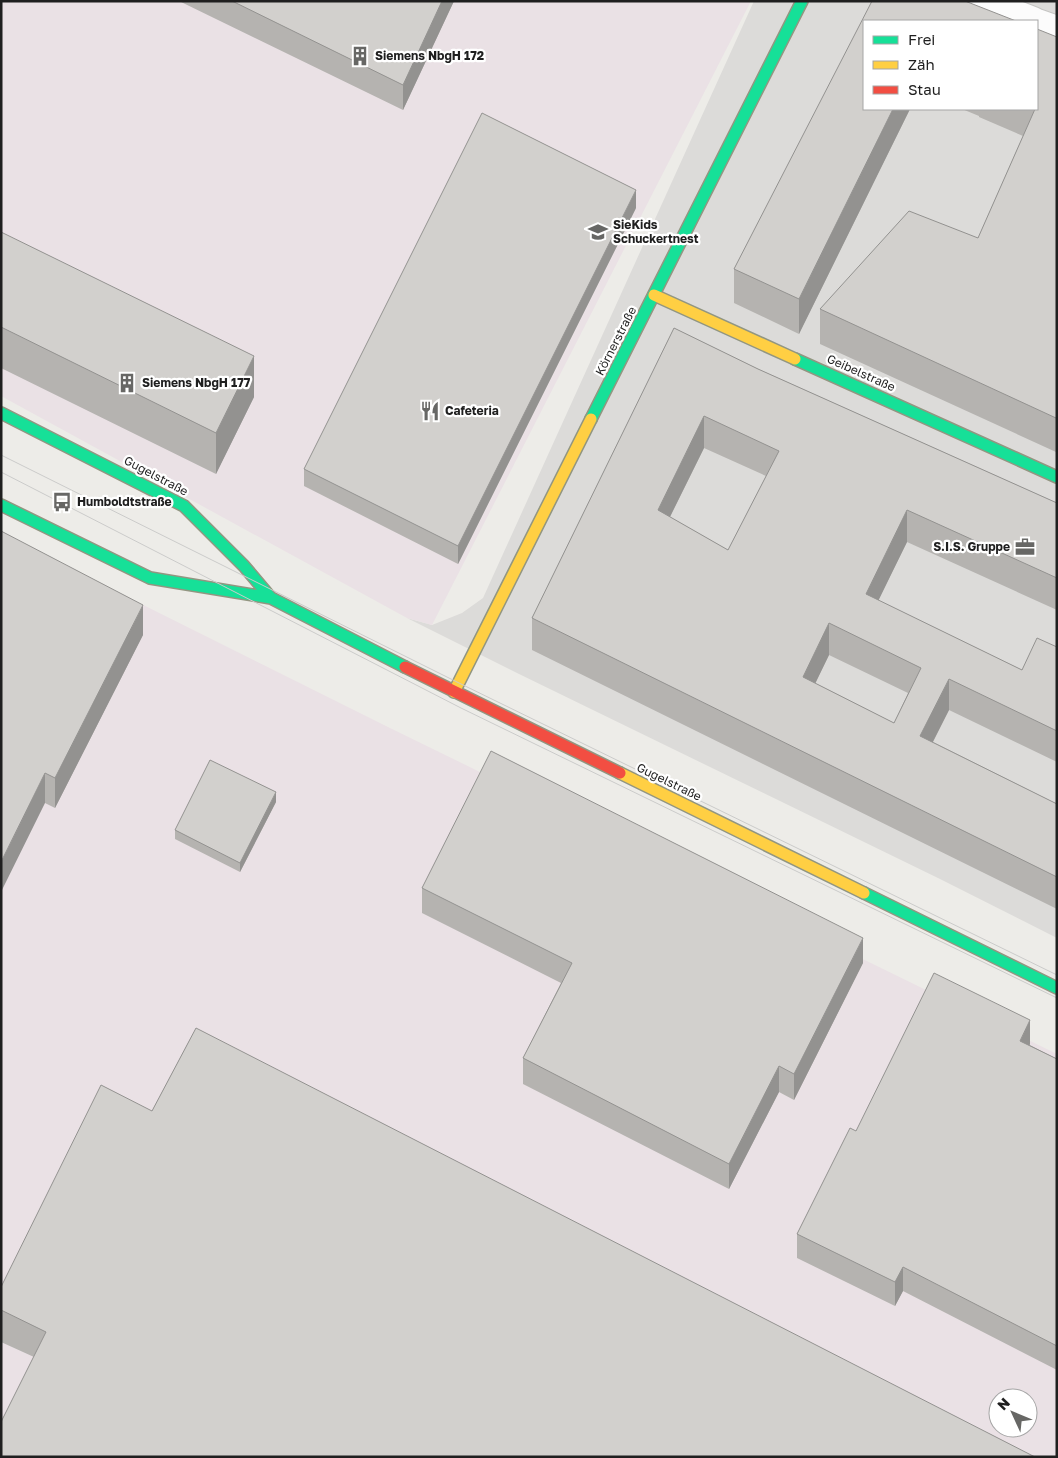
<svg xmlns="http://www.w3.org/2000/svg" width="1058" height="1458" font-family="'Golos Text',sans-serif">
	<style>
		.residential { fill: #dcdbd9; fill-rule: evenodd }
		.industrial { fill: #eae1e5; fill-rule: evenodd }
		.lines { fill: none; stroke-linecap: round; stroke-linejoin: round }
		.street-casing { stroke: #c4c4c2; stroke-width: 30 }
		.fast-casing { stroke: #929681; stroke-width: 14 }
		.slow-casing { stroke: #929681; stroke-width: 14 }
		.jam-casing { stroke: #929681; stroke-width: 14 }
		.street { stroke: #fcfcfc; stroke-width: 28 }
		.fast { stroke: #16e098; stroke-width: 11 }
		.slow { stroke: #ffcf43; stroke-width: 11 }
		.jam { stroke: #f24e42; stroke-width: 11 }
		.tram { stroke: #cbcbca; stroke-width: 1 }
		.wall { fill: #b5b3b0; fill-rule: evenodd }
		.shaded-wall { fill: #939290 }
		.building { fill: #d2d0cd; stroke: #939290; fill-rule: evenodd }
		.labels { text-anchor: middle; stroke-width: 4.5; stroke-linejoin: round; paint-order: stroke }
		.poi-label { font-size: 12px; font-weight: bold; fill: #1f1f1f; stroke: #fff; text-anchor: start }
		.street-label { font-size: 12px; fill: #1f1f1f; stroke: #fff }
	</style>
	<rect width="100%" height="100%" fill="#edece8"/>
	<path class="residential" d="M 754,1 L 1057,1 L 1057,938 L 940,879 L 517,673 L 407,618 L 432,625 L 462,613 L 483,598 ZM 864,21 L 1037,21 L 1037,109 L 864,109 Z"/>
	<path class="industrial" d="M 1,1 L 751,1 L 432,625 L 407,618 L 1,396 Z
		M 1,534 L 390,728 L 1057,1054 L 1057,1457 L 1,1457 ZM 998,1398 L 1028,1398 L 1028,1428 L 998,1428 Z"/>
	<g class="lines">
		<defs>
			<path id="street" d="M 982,1 L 1033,21
				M 1037,23 L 1057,30"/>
			<path id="fast" d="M 795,359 L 1057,477
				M 1,413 L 184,506 L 244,566 L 271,598
				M 591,419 L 802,1
				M 1,505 L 150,578 L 271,598 L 405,667
				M 864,893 L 1057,988"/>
			<path id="slow" d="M 654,295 L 795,359
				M 454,692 L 591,419
				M 620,773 L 864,893"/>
			<path id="jam" d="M 405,667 L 620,773"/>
		</defs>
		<use href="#street" class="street-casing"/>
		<use href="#fast" class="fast-casing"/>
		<use href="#slow" class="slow-casing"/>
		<use href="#jam" class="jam-casing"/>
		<use href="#street" class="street"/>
		<use href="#fast" class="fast"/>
		<use href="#slow" class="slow"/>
		<use href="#jam" class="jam"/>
		<path class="tram" d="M 1,455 L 459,683 L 1057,975
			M 1,472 L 461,708 L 1057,998"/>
	</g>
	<path class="wall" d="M 179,1 L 454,1 L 403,110 Z
		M 864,21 L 864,109 L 910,109 L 799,334 L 734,303 L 734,269 Z
		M 1057,37 L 1057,450 L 1056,452 L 820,344 L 820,309 L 978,238 L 1023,136 L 979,117 L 979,116 L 962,109 L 1037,109 Z
		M 636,208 L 458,564 L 304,486 L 304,469 Z
		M 1,232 L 254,397 L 216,474 L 1,368 Z
		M 674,328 L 758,369 L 1057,503 L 1057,610 L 907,542 L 878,600 L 1022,670 L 1057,647 L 1057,762 L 949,710 L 933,742 L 1057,804 L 1057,909 L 532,650 L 532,618 ZM 704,448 L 766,476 L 728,550 L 670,517 ZM 829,655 L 908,693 L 894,723 L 815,683 Z
		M 1,531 L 143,635 L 55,808 L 45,803 Z
		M 276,802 L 240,872 L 175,839 L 175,830 Z
		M 422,888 L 863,963 L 794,1100 L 779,1092 L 729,1189 L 523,1084 L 523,1058 L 561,983 L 422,913 Z
		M 196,1028 L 34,1357 L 1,1342 L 1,1287 L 152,1111 Z
		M 1030,1044 L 1030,1045 L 1057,1059 L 1057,1370 L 903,1291 L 895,1306 L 797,1258 L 797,1234 L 856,1131 Z"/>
	<path class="shaded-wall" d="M 442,1 L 454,1 L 403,110 L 403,85 Z
		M 893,109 L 910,109 L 799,334 L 799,299 Z
		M 636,190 L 636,208 L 458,564 L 458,546 Z
		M 254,356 L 254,397 L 216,474 L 216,433 Z
		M 704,416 L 704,448 L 658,541 L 658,510 Z
		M 1057,416 L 1057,450 L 1056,452 L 1056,418 Z
		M 907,510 L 907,542 L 866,626 L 866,594 Z
		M 143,605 L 143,635 L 55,808 L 55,778 Z
		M 829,623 L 829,655 L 803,709 L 803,677 Z
		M 949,679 L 949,710 L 920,767 L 920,736 Z
		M 45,773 L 45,803 L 1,892 L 1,862 Z
		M 276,792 L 276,802 L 240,872 L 240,863 Z
		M 863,938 L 863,963 L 794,1100 L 794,1074 Z
		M 1030,1020 L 1030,1044 L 1020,1065 L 1020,1041 Z
		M 779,1066 L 779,1092 L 729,1189 L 729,1164 Z
		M 903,1267 L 903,1291 L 895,1306 L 895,1282 Z"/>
	<path class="building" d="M 232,1 L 442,1 L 403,85 Z
		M 872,1 L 965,1 L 1016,21 L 864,21 L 864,109 L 893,109 L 799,299 L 734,269 Z
		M 1037,29 L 1057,37 L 1057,416 L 1056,418 L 820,309 L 909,211 L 978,238 L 1035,109 L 1037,109 Z
		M 482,113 L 636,190 L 458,546 L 304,469 Z
		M 1,232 L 254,356 L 216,433 L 1,327 Z
		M 674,328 L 758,369 L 1057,503 L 1057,578 L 907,510 L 866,594 L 1022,670 L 1037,638 L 1057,647 L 1057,731 L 949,679 L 920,736 L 1057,804 L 1057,877 L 532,618 ZM 704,416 L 779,451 L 728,550 L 658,510 ZM 829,623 L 921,668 L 894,723 L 803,677 Z
		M 1,531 L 143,605 L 55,778 L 45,773 L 1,862 Z
		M 491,751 L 863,938 L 794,1074 L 779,1066 L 729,1164 L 523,1058 L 572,963 L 422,888 Z
		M 210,760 L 276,792 L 240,863 L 175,830 Z
		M 934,973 L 1030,1020 L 1020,1041 L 1057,1059 L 1057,1346 L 903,1267 L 895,1282 L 797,1234 L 850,1128 L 856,1131 Z
		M 196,1028 L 1035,1457 L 1,1457 L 1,1422 L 46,1332 L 1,1310 L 1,1287 L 101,1085 L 152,1111 Z"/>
	<defs>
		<symbol id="building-bare" viewBox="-9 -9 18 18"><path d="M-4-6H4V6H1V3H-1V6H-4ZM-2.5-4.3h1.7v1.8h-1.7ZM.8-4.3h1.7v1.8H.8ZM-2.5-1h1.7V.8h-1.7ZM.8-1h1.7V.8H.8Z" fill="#676765" stroke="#fff" stroke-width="2.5" paint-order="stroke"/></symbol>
		<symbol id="school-bare" viewBox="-9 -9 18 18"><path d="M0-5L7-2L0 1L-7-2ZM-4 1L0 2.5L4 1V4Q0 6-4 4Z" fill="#676765" stroke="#fff" stroke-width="2.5" paint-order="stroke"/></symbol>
		<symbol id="restaurant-bare" viewBox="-9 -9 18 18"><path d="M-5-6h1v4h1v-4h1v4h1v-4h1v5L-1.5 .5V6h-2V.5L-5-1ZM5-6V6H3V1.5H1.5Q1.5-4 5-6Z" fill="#676765" stroke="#fff" stroke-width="2.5" paint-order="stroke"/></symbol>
		<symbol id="bus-bare" viewBox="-9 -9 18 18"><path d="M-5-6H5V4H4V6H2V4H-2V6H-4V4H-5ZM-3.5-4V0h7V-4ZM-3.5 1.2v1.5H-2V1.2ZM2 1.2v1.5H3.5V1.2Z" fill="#676765" stroke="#fff" stroke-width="2.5" paint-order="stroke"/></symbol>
		<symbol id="office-bare" viewBox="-9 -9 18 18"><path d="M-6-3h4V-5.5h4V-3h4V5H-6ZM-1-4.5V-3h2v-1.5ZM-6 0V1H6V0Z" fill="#676765" stroke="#fff" stroke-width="2.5" paint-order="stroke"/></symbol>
	</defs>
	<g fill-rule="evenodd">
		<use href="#building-bare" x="346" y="42" width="28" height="28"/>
		<use href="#school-bare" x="584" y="218" width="28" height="28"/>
		<use href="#building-bare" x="113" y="369" width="28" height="28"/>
		<use href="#restaurant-bare" x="416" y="397" width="28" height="28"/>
		<use href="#bus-bare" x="48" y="488" width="28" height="28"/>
		<use href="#office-bare" x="1011" y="533" width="28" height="28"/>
	</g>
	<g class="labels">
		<g class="poi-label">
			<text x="375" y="60">Siemens NbgH 172</text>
			<text x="613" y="229">SieKids<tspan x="613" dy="14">Schuckertnest</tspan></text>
			<text x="142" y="387">Siemens NbgH 177</text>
			<text x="445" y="415">Cafeteria</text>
			<text x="77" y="506">Humboldtstraße</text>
			<text x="1010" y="551" text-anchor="end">S.I.S. Gruppe</text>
		</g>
		<g class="street-label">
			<text transform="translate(616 341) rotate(-63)" y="4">Körnerstraße</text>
			<text transform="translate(861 373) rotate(24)" y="4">Geibelstraße</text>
			<text transform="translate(156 476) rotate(28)" y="4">Gugelstraße</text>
			<text transform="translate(669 782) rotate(26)" y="4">Gugelstraße</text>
		</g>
	</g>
	<rect width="1058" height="1458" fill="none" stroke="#1f1f1f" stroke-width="5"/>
	<rect x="863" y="20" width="175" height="90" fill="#ffffff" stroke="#a5a5a5"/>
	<rect x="873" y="36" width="25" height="8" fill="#16e098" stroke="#a5a5a5"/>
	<text x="908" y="45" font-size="15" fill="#1f1f1f">Frei</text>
	<rect x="873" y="61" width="25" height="8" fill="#ffcf43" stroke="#a5a5a5"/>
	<text x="908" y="70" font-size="15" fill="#1f1f1f">Zäh</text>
	<rect x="873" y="86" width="25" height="8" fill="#f24e42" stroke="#a5a5a5"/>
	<text x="908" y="95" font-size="15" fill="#1f1f1f">Stau</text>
	<g transform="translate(1013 1413) rotate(314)"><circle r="24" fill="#ffffff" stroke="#a5a5a5"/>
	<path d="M0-4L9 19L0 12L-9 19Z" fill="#676765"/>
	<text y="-8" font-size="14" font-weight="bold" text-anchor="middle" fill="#1f1f1f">N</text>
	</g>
</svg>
